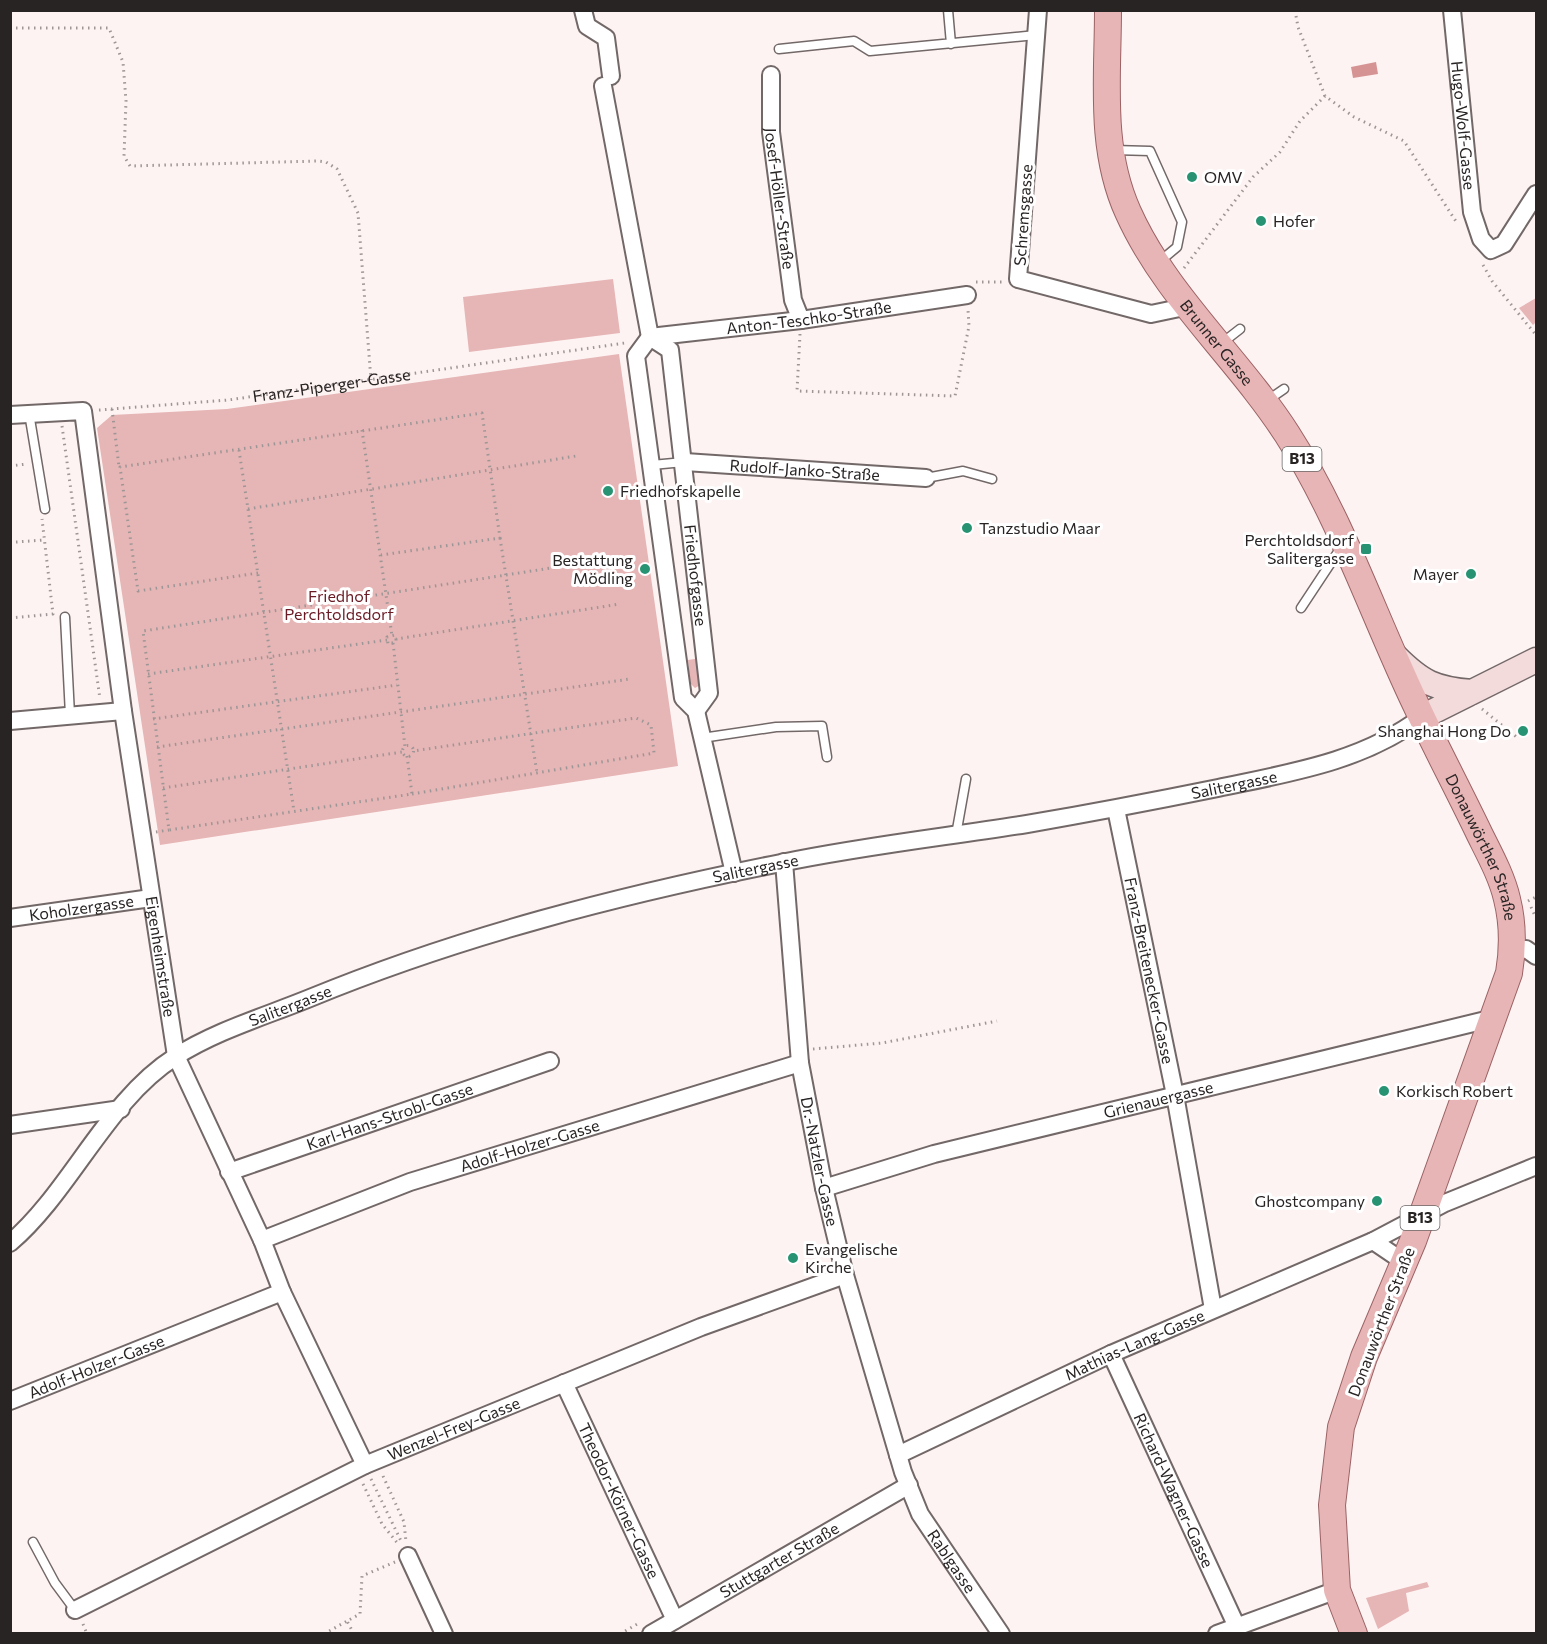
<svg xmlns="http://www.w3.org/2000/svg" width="1547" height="1644" font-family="Commissioner,sans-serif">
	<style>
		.green { fill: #e6b5b5 }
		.water { fill: #d69394 }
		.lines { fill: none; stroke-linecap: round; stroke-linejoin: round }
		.service-casing { stroke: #736868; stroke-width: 11 }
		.minor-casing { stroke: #736868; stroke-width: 20 }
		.secondary-casing { stroke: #736868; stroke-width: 27 }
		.primary-casing { stroke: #9b6264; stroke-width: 28 }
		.path { stroke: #9e9696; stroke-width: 3; stroke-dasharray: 1.5 4.5; stroke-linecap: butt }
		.service { stroke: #fff; stroke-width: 8 }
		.minor { stroke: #fff; stroke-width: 16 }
		.secondary { stroke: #f3dadb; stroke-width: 24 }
		.primary { stroke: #e8b5b6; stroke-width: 26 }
		.poi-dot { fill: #289372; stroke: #fff; stroke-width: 2 }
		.labels { text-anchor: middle; stroke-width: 6; stroke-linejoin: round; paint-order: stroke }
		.shield { fill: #fff; stroke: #696666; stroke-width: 1.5 }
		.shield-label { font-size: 15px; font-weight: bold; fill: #292424 }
		.street-label { font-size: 16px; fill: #292424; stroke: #fff }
		.poi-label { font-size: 16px; fill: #292424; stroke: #fff; text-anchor: start }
		.park-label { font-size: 16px; fill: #691a24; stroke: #fff }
	</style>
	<rect width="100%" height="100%" fill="#fdf3f2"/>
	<path class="green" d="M 613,279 L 620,333 L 469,352 L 463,297 Z
		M 1536,298 L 1536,322 L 1533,325 L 1519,308 Z
		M 619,354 L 678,766 L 160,845 L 97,428 L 112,415 L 227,409 Z
		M 701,658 L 702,684 L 695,688 L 690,683 L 688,660 Z
		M 1427,1582 L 1429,1587 L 1406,1593 L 1409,1611 L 1378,1629 L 1366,1598 Z"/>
	<path class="water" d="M 1376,62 L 1378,74 L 1353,78 L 1351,67 Z"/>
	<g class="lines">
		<defs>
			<path id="service" d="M 948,10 L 951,44
				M 779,49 L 854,41 L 870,51 L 1036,35
				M 1113,150 L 1150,151 L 1182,222 L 1177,247 L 1159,262
				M 1222,343 L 1240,329
				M 1268,400 L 1284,389
				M 29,413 L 45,509
				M 652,465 L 684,462
				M 926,478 L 963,471 L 992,479
				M 1301,608 L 1342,546
				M 65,617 L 70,715
				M 702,738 L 776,727 L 822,726 L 827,757
				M 956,835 L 966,779
				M 33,1542 L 55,1583 L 75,1610"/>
			<g id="minor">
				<path d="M 583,10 L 587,26 L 606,38 L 611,76"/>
				<path d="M 1038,10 L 1018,279 L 1151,314 L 1189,306"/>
				<path id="s2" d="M 1452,10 L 1472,212 L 1481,239 L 1491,250 L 1504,244 L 1536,194"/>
				<path id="s3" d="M 771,75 L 771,132 L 793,300 L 801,320"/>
				<path id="s4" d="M 603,86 L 650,337 L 670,350 L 709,693 L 696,711"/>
				<path d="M 650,337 L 636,356 L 683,698 L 696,711 L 734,873"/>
				<path id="s5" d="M 650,337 L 801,320 L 967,295"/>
				<path id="s6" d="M 10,415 L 83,411 L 123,711 L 176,1056 L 262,1240 L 282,1292 L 365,1465"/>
				<path id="s7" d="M 685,462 L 926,478"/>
				<path d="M 10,721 L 123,711"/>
				<path id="s8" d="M 1116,809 L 1175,1095 L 1213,1309"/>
				<path id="s9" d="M 784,862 L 800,1063 L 824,1188 L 845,1275 L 903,1472 L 920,1514 L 1001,1634"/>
				<path id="s10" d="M 10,918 L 151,898"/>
				<path d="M 1513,949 L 1526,949 L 1536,956"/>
				<path d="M 10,1125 L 121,1109"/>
				<path id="s11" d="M 229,1172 L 550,1061"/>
				<path id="s12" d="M 824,1188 L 934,1154 L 1494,1018"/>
				<path id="s13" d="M 262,1240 L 410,1182 L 800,1063"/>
				<path d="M 1373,1241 L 1404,1262"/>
				<path id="s14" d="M 10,1243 C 71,1191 107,1100 175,1057 C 215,1031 266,1016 310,998 C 461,936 620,895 781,863 C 862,846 945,837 1027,824 C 1091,813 1154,801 1218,788 C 1289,773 1362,762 1422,717"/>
				<path id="s15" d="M 1111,1354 L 1237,1627"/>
				<path id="s16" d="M 564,1383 L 675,1620"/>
				<path id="s17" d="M 10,1401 L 282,1292"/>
				<path id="s18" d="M 898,1455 L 1111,1354 L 1373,1241 L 1445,1203 L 1536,1166"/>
				<path d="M 408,1556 L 444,1634"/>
				<path id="s19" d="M 75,1610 L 365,1465 L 701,1327 L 845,1275"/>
				<path id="s20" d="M 651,1634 L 909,1485"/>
				<path d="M 1217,1634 L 1337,1590"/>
			</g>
			<path id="secondary" d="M 1395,656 C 1422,683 1435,689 1472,692
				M 1422,717 L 1536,660"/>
			<g id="primary">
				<path id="s21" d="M 1108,10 C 1108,78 1099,148 1128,212 C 1165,295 1238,358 1287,434 C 1341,518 1373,615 1416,705 C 1436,748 1459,791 1480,835 C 1490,855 1502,877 1507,899 C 1513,923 1513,949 1509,973 L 1413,1241 L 1364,1357 L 1341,1427 L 1332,1505 L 1337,1590 L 1354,1634"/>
			</g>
		</defs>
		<use href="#service" class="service-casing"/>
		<use href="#minor" class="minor-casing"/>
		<use href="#secondary" class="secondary-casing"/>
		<use href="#primary" class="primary-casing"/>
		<g class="path">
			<path d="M 1295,10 L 1298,27 L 1325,96 L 1354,117 L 1404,141 L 1457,223"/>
			<path d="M 10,28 L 109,28 L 123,62 L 126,101 L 124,156 L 130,166 L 318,161 L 326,162 L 337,169 L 358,213 L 371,380"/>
			<path d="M 1483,265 L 1492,281 L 1536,335"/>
			<path d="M 1184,268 L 1253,177 L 1280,152 L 1300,121 L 1325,96"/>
			<path d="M 976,282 L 1002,282"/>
			<path d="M 800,334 L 797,391 L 955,396 L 969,326 L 968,310"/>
			<path d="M 112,409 L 119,467"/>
			<path id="s1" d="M 99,410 L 228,400 L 625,343"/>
			<path d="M 62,426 L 100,699"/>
			<path d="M 362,430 L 392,636"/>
			<path d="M 239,450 L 294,811"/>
			<path d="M 10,466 L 27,464"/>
			<path d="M 248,509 L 576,456"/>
			<path d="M 500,538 L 537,773"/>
			<path d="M 16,542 L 44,540"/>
			<path d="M 258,573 L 138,591 L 120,467 L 482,413 L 500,538 L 381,555"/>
			<path d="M 10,618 L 53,614 L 42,519"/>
			<path d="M 396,639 L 396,642 L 388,644 L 387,637 L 395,635 L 396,639 L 620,604"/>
			<path d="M 393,643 L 405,747"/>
			<path d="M 148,674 L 387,640"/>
			<path d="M 1482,709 L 1519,739"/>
			<path d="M 153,719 L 397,685"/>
			<circle cx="408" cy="751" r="5.5"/>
			<path d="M 157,747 L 630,679"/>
			<path d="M 407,756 L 412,794 L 169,830 L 143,631 L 603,560"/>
			<path d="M 163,788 L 402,752"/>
			<path d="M 412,794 L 654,753 L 651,725 L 636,718 L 413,751"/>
			<path d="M 156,832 L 169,830"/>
			<path d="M 1528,901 L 1536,897"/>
			<path d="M 1531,907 L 1536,918"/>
			<path d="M 813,1049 L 882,1043 L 997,1021"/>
			<path d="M 383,1476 L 404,1522 L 406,1542"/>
			<path d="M 371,1479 L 402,1543"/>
			<path d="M 363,1484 L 382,1524 L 399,1545"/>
			<path d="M 83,1624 L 87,1634"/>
			<path d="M 324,1634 L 347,1621"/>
			<path d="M 354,1634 L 347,1621 L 360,1614 L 362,1576 L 395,1562"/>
			<path d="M 620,1634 L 639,1623"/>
		</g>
		<use href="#service" class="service"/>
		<use href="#minor" class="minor"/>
		<use href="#secondary" class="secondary"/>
		<use href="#primary" class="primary"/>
	</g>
	<g class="poi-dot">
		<circle cx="1192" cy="177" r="6"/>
		<circle cx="1261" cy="221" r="6"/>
		<circle cx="608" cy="491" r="6"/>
		<circle cx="967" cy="528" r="6"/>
		<rect x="1360" y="543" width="12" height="12" rx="3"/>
		<circle cx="645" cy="569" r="6"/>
		<circle cx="1471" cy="574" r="6"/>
		<circle cx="1523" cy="731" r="6"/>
		<circle cx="1384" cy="1091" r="6"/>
		<circle cx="1377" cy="1201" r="6"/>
		<circle cx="793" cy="1258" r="6"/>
	</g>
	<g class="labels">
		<g class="shield">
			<rect x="1282.5" y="447" width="39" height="24" rx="4.5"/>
			<rect x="1400.5" y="1206" width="39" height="24" rx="4.5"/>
		</g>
		<g class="shield-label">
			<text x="1302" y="464">B13</text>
			<text x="1420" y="1223">B13</text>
		</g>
		<g class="street-label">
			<text dy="6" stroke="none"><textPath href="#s2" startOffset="116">Hugo-Wolf-Gasse</textPath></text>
			<text dy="6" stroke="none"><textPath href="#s3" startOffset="124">Josef-Höller-Straße</textPath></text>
			<text transform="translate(1023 215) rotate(-86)" y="6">Schremsgasse</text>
			<text dy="6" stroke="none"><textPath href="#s5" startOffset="160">Anton-Teschko-Straße</textPath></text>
			<text dy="6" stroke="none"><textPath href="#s21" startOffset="363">Brunner Gasse</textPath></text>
			<text dy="6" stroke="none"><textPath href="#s1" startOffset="234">Franz-Piperger-Gasse</textPath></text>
			<text dy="6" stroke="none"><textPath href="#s7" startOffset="120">Rudolf-Janko-Straße</textPath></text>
			<text dy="6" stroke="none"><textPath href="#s4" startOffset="506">Friedhofgasse</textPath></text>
			<text dy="6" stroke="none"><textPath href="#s14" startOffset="1348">Salitergasse</textPath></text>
			<text dy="6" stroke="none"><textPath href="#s21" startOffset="936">Donauwörther Straße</textPath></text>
			<text dy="6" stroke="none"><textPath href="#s14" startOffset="862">Salitergasse</textPath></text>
			<text dy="6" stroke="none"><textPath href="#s10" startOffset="72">Koholzergasse</textPath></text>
			<text dy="6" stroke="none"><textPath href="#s6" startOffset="624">Eigenheimstraße</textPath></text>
			<text dy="6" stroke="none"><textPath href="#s8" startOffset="165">Franz-Breitenecker-Gasse</textPath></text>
			<text dy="6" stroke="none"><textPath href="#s14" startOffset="376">Salitergasse</textPath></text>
			<text dy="6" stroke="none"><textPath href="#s12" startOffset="346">Grienauergasse</textPath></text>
			<text dy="6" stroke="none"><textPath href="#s11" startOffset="170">Karl-Hans-Strobl-Gasse</textPath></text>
			<text dy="6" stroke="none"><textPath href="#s13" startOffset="284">Adolf-Holzer-Gasse</textPath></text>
			<text dy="6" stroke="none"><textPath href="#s9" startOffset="302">Dr.-Natzler-Gasse</textPath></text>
			<text transform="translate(1381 1322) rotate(-69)" y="6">Donauwörther Straße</text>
			<text dy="6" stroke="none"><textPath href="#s18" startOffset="261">Mathias-Lang-Gasse</textPath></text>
			<text dy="6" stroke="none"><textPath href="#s17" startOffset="93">Adolf-Holzer-Gasse</textPath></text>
			<text dy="6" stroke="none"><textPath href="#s19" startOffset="420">Wenzel-Frey-Gasse</textPath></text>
			<text dy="6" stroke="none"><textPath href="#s15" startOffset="150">Richard-Wagner-Gasse</textPath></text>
			<text dy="6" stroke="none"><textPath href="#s16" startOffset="130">Theodor-Körner-Gasse</textPath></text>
			<text dy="6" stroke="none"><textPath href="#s20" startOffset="148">Stuttgarter Straße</textPath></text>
			<text dy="6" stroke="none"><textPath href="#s9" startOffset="726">Rablgasse</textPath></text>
		</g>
		<g class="poi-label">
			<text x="1204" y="183">OMV</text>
			<text x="1273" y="227">Hofer</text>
			<text x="620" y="497">Friedhofskapelle</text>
			<text x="979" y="534">Tanzstudio Maar</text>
			<text x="1354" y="546" text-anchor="end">Perchtoldsdorf<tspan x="1354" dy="18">Salitergasse</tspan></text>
			<text x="633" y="566" text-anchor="end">Bestattung<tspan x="633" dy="18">Mödling</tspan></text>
			<text x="1459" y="580" text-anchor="end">Mayer</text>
			<text x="1511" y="737" text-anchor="end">Shanghai Hong Do</text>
			<text x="1396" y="1097">Korkisch Robert</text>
			<text x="1365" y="1207" text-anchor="end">Ghostcompany</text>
			<text x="805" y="1255">Evangelische<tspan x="805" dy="18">Kirche</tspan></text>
		</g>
		<g class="park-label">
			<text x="339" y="602">Friedhof<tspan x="339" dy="18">Perchtoldsdorf</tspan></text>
		</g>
	</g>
	<rect width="1547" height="1644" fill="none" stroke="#292424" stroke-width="24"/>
</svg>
